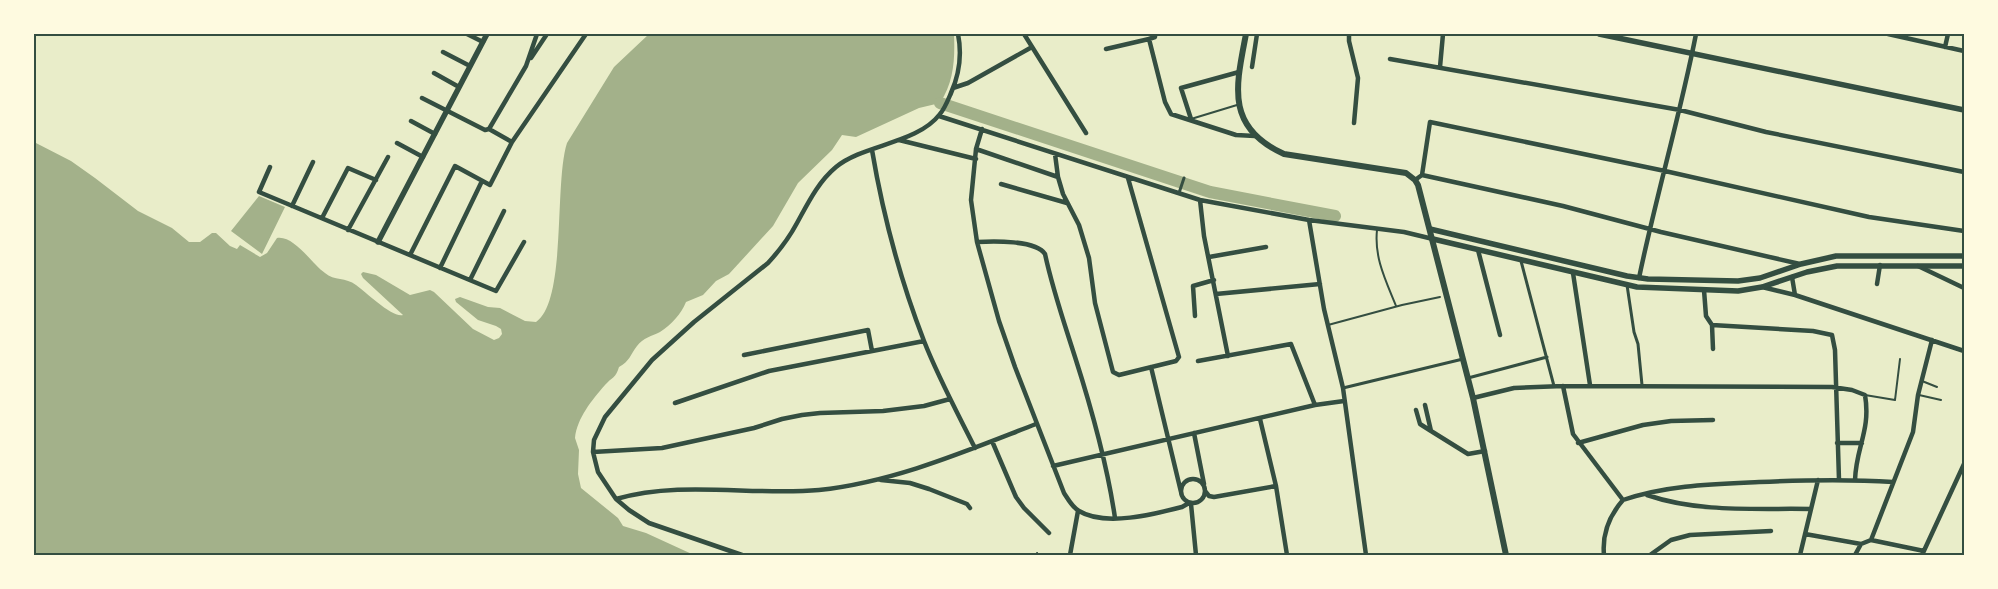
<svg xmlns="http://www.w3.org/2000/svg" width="1998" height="589" font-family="'Noto Sans',sans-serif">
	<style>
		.water { fill: #a3b18a }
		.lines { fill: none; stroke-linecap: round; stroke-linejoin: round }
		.river { stroke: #a3b18a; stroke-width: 12 }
		.service { stroke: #344e41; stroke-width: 2 }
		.pedestrian { stroke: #344e41; stroke-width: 3 }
		.minor { stroke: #344e41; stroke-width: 4.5 }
		.tertiary { stroke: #344e41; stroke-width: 5.5 }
		.secondary { stroke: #344e41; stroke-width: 6 }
		.neatline { fill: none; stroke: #344e41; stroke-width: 2 }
	</style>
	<rect width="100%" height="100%" fill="#e9edc9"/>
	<path class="water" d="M 649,34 L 954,34 C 955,59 954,82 940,103 L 919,108 L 856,137 L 842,135 L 832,150 L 798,183 L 773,226 L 729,274 L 716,281 L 703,295 L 686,302 C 681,314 672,324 660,332 C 652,336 643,338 637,346 C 630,355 630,361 619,367 C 616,378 612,377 605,385 C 592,400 577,418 575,438 L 579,450 L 578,474 L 581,488 L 618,518 L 623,526 L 646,533 L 694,555 L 34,555 L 34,142 L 71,161 L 95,178 L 138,211 L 172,228 L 189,242 L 200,242 L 212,233 L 216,233 L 230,246 L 237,249 L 240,245 L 260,257 L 267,253 L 277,238 C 294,235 312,264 325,273 C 334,281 346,277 356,285 C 366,292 392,318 403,315 L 363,278 L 361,274 L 363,272 L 376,275 L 410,295 L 430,290 L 434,292 L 473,329 L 494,340 L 499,338 L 502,334 L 501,329 L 496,326 L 478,320 L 456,302 L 455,299 L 460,297 L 488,307 L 500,308 L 525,321 L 536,322 C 567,301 554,183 567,143 L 614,67 Z
		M 259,196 L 285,207 L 262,254 L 231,231 Z"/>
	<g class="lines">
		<path class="river" d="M 940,103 L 1210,192 L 1335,216"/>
		<path class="service" d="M 1191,119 L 1237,105
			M 1377,230 C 1374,258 1386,281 1396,306
			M 1328,325 L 1402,305 L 1440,297
			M 1922,381 L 1937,387
			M 1865,395 L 1895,400 L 1900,359
			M 1919,395 L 1941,400
			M 1036,555 L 1037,553"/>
		<path class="pedestrian" d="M 1179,193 L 1184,178
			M 1521,261 L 1554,386
			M 1627,285 L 1634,332 L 1638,344 L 1642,385
			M 1468,378 L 1547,357
			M 1343,388 L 1463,359"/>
		<path class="minor" d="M 467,34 L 483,42
			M 1024,34 L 1086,133
			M 1155,34 L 1155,37 L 1149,39 L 1165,102 L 1171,114 L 1236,135 L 1255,136
			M 1349,34 L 1349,41 L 1358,78 L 1354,123
			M 1888,34 L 1964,51
			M 1945,47 L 1948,34
			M 1106,49 L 1149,39
			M 443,52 L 470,66
			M 531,58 L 547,34
			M 1390,59 L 1680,110 L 1766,132 L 1964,172
			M 1252,67 L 1257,34
			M 1440,67 L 1443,34
			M 434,73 L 459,87
			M 953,88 L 968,83 L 1032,47
			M 422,98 L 485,130 L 489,129 L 512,142
			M 939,116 L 1200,200 L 1309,220 L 1404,232 L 1433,239
			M 1191,119 L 1181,88 L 1239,72
			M 411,121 L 435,134
			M 489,129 L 526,66 L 537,34
			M 982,129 L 976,149 L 971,200 L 977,242 L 999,321 L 1015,367 L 1064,493 C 1068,499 1072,507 1079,511 C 1105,527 1155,514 1182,507 L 1189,503
			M 899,140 L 976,159
			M 397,143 L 423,157
			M 976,149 L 1058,177
			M 872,150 C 883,215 900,279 924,341 C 938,377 957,412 975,448
			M 1055,154 L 1058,177 L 1063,194 L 1079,225 L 1089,258 L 1095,303 L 1113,372 L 1119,375 L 1176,361 L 1179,357 L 1128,178
			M 270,167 L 259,192 L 496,291 L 524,242
			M 1422,175 L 1430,122 L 1665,171 L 1869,217 L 1964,231
			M 1415,180 L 1422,175 L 1563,206 L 1661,232 L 1800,264
			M 1001,184 L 1067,203
			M 1200,200 L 1204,236 L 1228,356
			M 292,206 L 313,162
			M 322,218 L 348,168 L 376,180
			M 1309,220 L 1324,309 L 1343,388 L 1366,555
			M 348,230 L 388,157
			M 977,242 C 993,241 1036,240 1045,254 C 1053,291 1064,322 1075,357 C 1092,410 1107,463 1115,518
			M 1478,250 L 1500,335
			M 410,255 L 455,166 L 490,185 L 512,142 L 586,34
			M 1209,257 L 1266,247
			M 1918,266 L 1964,288
			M 440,268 L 482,181
			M 1573,273 L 1590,385
			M 1792,277 L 1795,295
			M 1639,278 C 1656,196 1680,116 1696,34
			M 470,280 L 504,211
			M 1877,284 L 1880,265
			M 1762,287 L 1795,295 L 1964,351
			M 1704,290 L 1706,316 L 1712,325 L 1713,349
			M 1216,294 L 1320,284
			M 1195,316 L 1193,286 L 1214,280
			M 1712,325 L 1813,331 L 1832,335 L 1835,350 L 1839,480
			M 744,355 L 868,330 L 872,351
			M 1198,361 L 1291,344 L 1315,405
			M 1151,367 L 1181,492
			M 1563,386 L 1573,434 L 1623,500
			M 1473,398 L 1514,388 L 1563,386 L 1832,387 L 1852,390 L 1865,395 C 1871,430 1856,447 1855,480
			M 675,403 L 769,371 L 924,341
			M 1425,405 L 1431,431 L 1468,454 L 1485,451
			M 1416,410 L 1420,424 L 1431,431
			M 1260,419 L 1276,486 L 1287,555
			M 1194,433 L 1204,484
			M 992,441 L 1016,497 L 1024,508 L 1049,533
			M 1578,443 L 1643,425 L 1671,421 L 1713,420
			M 1837,443 L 1862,443
			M 593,452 L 662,448 L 754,428 L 782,419 L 802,415 L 820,413 L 883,411 L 924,406 L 950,399
			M 1053,466 L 1315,405 L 1344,401
			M1181 491a12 12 0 1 1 24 0a12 12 0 1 1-24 0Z
			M 881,480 L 910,483 L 929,489 L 967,504 L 970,508
			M 1205,491 L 1209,496 L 1214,497 L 1276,486
			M 1647,495 C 1699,513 1757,508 1811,509
			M 616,499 C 682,480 751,496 819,490 C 894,482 966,451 1036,424
			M 1623,500 C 1666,485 1714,484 1759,482 C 1804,480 1848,479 1893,482
			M 1191,504 L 1196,555
			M 1805,534 L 1861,544 L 1871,540 L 1924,551
			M 1871,540 L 1913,432 L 1918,395 L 1932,340
			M 742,555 L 649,523 L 629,510 L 616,499 L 598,472 L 593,452 L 594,440 L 605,417 L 652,360 L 694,322 L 768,263 C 779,251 789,238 797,223 C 808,203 818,182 836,167 C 864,144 917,144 940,114 C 945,108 948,100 951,93 C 959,75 962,54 958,34
			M 1070,555 L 1078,511
			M 1604,555 C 1602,534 1609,516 1623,500
			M 1650,555 L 1671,540 L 1690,535 L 1771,531
			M 1800,555 L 1818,480
			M 1855,555 L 1861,544
			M 1922,555 L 1964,464"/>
		<path class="tertiary" d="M 1599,34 L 1964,110
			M 1430,229 L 1627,276 L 1648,279 L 1738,281 L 1760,278 L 1801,264 L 1836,256 L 1964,256
			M 1433,239 L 1637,287 L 1738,291 L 1762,287 L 1807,272 L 1837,266 L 1964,266
			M 378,242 L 487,34"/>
		<path class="secondary" d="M 1246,34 C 1236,86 1225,127 1284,154 L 1406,173 L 1415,180 L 1418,185 L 1473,398 L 1506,555"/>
	</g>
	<rect width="1998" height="589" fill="none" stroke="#fefae0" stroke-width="70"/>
	<rect x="35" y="35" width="1928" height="519" class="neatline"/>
</svg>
